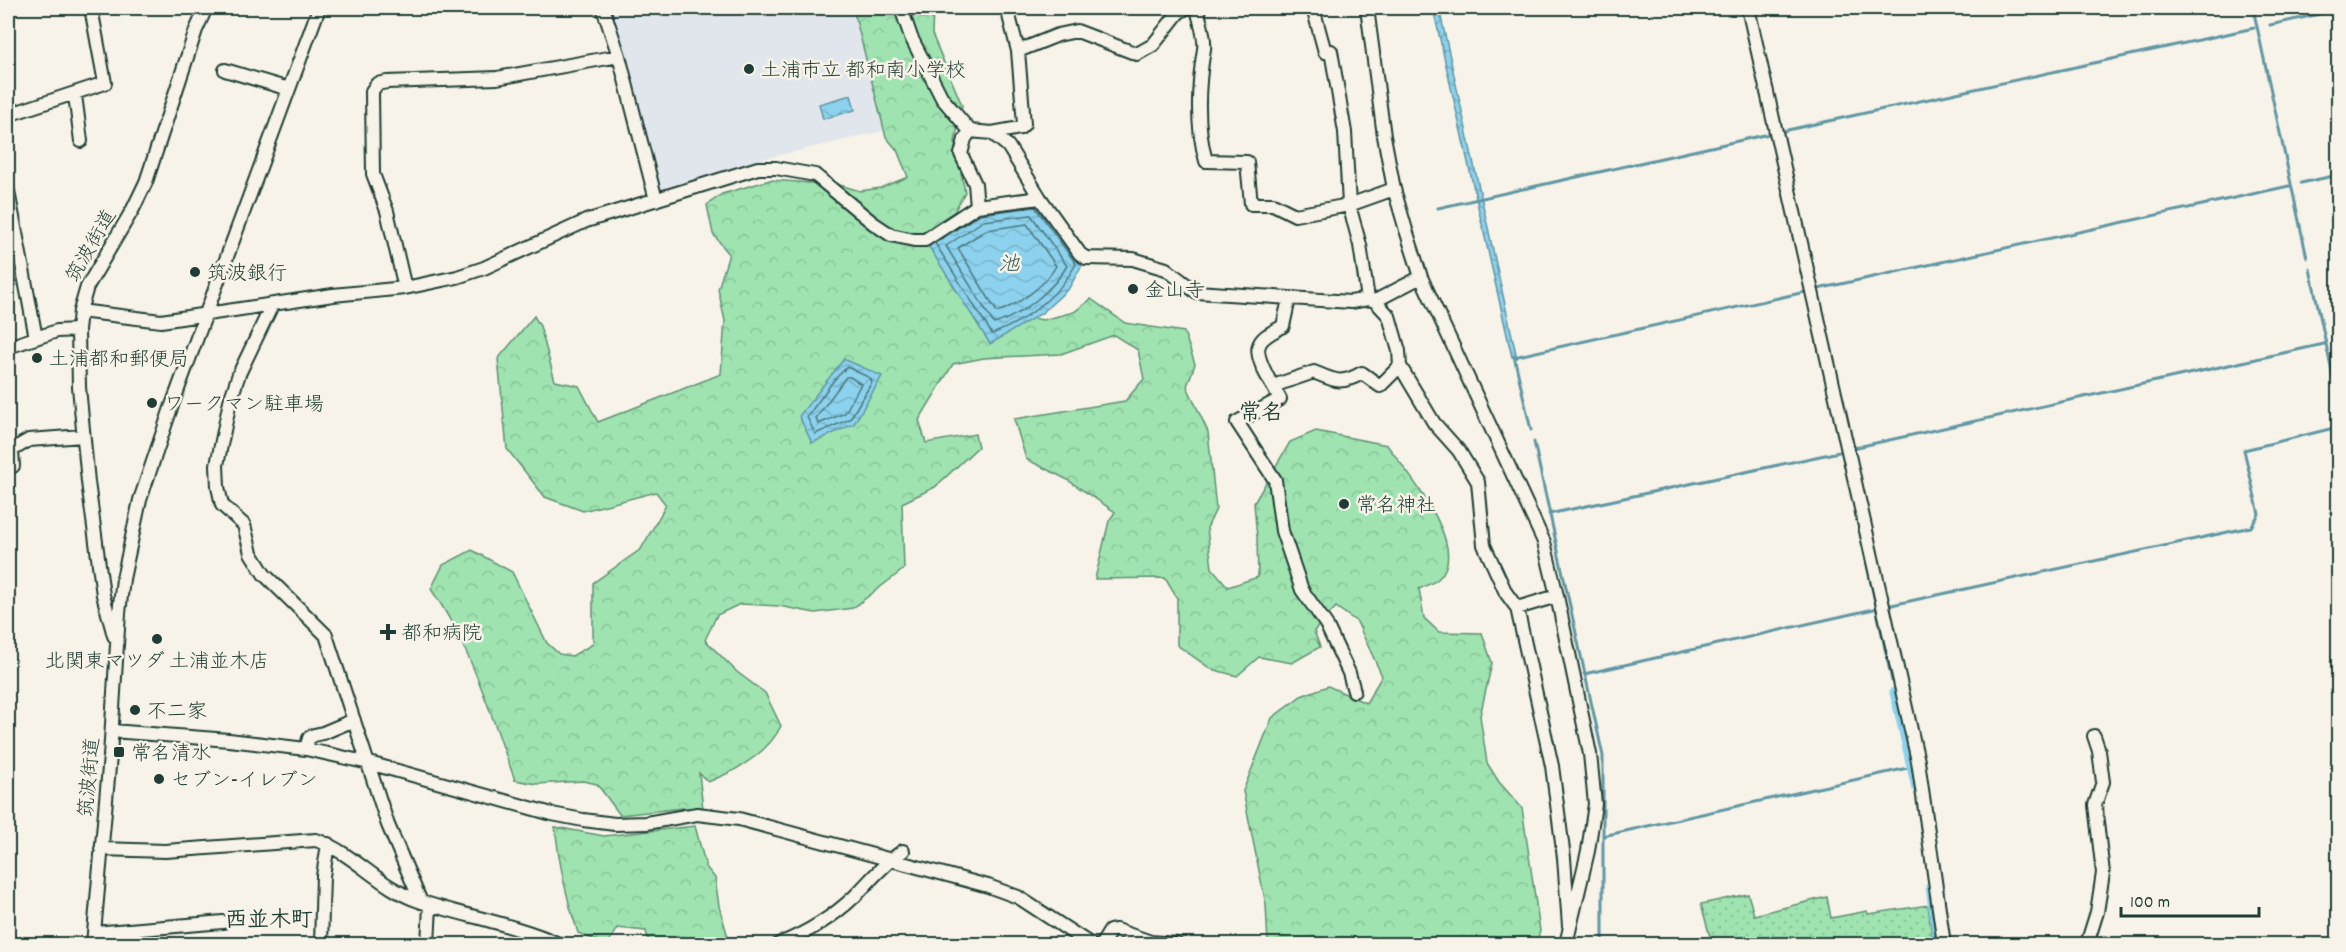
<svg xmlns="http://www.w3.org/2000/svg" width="2346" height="952" font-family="Dekko,'Klee One',sans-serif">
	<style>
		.built { fill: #e1e6ec }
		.grass { fill: url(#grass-dots); stroke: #5e9072; stroke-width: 1.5 }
		.forest { fill: url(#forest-crowns); stroke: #5e9072; stroke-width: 1.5 }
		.water { fill: url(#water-waves); stroke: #6096a3; stroke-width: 1.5 }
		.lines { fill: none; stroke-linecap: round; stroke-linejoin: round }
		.shore { stroke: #4b787e; stroke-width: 1.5 }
		.stream { stroke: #6096a3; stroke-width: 3 }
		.canal { stroke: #8cd1ed; stroke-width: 9 }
		.minor-casing { stroke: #1f3d34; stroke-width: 16 }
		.minor { stroke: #f7f3e8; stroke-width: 12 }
		.poi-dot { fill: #1f3d34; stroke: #f7f3e8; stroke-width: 2 }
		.labels { text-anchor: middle; stroke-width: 5; stroke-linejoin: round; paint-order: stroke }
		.poi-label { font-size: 20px; fill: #1f3d34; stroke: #f7f3e8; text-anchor: start }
		.street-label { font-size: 20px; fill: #1f3d34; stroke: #f7f3e8 }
		.water-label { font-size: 21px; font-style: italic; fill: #355b59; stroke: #f7f3e8 }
		.quarter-label { font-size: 22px; font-weight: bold; fill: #1f3d34; stroke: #f7f3e8 }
	</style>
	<defs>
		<pattern id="grass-dots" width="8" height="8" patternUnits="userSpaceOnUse" patternTransform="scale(1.5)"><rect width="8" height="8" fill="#9ee3b0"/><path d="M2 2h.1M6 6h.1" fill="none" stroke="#88c498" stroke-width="1.8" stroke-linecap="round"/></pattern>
		<pattern id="forest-crowns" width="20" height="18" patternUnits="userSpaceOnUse" patternTransform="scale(1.5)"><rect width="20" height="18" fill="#9ee3b0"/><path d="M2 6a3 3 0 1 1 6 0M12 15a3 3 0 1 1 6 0" fill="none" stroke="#88c498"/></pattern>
		<pattern id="water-waves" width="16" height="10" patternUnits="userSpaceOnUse" patternTransform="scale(1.5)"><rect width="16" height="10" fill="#8cd1ed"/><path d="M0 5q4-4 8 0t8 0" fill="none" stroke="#78b4cc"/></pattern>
	</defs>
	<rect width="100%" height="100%" fill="#f7f3e8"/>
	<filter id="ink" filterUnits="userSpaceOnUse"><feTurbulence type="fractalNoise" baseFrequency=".0167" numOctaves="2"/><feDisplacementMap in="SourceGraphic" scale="12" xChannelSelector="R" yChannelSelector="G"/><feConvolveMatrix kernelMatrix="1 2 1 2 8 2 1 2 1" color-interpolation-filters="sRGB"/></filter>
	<g filter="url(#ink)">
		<path class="built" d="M 610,8 L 859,8 L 884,131 L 750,162 L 658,191 Z"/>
		<path class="grass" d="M 1748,894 L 1754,915 L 1827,897 L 1831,918 L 1867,911 L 1868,914 L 1928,905 L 1933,944 L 1712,944 L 1701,904 Z"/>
		<path class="forest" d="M 853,8 L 933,8 L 932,34 L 962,105 L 955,142 L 965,192 L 954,212 L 926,230 L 951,267 L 1000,312 L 1043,320 L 1074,312 L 1091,299 L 1125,323 L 1184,332 L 1195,364 L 1187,386 L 1208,432 L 1216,509 L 1207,528 L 1212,568 L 1228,587 L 1258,577 L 1257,538 L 1254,503 L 1290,442 L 1316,431 L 1387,445 C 1406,471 1471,547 1439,578 C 1434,583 1425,586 1419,589 L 1424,618 L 1439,632 L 1482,633 L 1492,663 L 1480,716 L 1487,763 L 1499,782 L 1522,808 L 1540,931 L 1536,944 L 1268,944 L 1266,905 L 1243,791 L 1272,718 L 1301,696 L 1328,686 L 1366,703 L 1382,676 L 1357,622 L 1336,607 L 1314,631 L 1320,647 L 1292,663 L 1259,657 L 1237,676 L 1211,669 L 1177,645 L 1177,598 L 1165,578 L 1095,579 L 1109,521 L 1115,512 L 1066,479 L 1026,459 L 1014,419 L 1125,401 L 1144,379 L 1138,350 L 1114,335 L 1061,354 L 984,358 L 953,364 L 919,420 L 926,443 L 975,434 L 978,447 L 935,487 L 902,503 L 904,569 L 853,608 L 815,613 L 779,606 L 740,604 L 717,615 L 705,640 L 737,672 L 765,693 L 781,726 C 768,753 736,771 708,782 L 699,773 L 703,809 L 683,808 L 620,815 L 597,784 L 583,781 L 537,784 L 515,780 C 491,716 471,646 431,589 L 443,565 L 472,550 L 512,572 L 547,643 L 559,654 L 572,656 L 593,644 L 593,583 L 641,549 L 666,505 L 656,492 L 583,511 L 545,497 L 507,449 L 498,359 L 534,316 L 540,326 L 555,381 L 579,386 L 598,422 L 721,374 L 725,321 L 718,289 L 729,254 L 713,234 L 707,205 L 722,194 L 770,180 L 840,185 L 860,191 L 880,188 L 908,177 L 897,150 L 886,137 Z
			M 695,826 L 706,867 L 715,878 L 719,906 L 730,944 L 649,944 L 646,931 L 617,928 L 608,944 L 604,944 L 578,933 C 566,898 559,864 555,827 L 604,836 Z"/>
		<path class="water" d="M 1433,8 L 1439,8 L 1517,358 L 1512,357 Z
			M 851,95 L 855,110 L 823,119 L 819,104 Z
			M 1039,200 L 1085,260 L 1069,288 L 1042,313 L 990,344 L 926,242 L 978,208 Z
			M 844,359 L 882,376 L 854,424 L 812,443 L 799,416 Z"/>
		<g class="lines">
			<path class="shore" d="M 1035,207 L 1076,264 C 1059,296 1024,322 992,334 L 935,243 L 980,214 Z
				M 1031,215 L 1067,266 C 1053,290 1021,316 994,324 L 946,246 L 983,221 Z
				M 1027,224 L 1056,266 C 1045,286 1018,305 997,312 L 958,248 L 986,230 Z
				M 847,367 L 870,378 L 872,382 L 850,419 L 815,434 L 807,417 L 834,380 Z
				M 846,377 L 850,377 L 861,384 L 845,413 L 818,424 L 816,418 Z"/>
			<path class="stream" d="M 2253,8 L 2307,258
				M 2270,25 L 2338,10
				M 1783,131 L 2254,28
				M 2301,183 L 2338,175
				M 1438,208 L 1769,134
				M 2310,269 L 2338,400
				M 1818,289 L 2289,186
				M 1514,356 L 1531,430
				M 1514,357 L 1805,292
				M 1534,442 L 1603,756 L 1603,944
				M 1853,448 L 2324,344
				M 1854,504 L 1892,681
				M 1549,514 L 1839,452
				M 1887,606 L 2251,527 L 2259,514 L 2244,450 L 2338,427
				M 1584,674 L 1874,609
				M 1603,836 L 1912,767"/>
			<path class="canal" d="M 1894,692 L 1916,788
				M 1930,887 L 1938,944"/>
			<defs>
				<path id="minor" d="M 603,8 L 619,56 L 656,200
					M 901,8 L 911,37 L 942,98 L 970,131 L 992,133 L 1020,128 L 1024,124 L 1018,51 L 1007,8
					M 1197,8 C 1199,19 1206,37 1204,49 C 1198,85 1196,126 1206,161 L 1247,162 L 1251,204 L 1273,204 L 1295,215 L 1349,205 L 1394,189
					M 1313,8 L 1325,52 L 1331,51 L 1345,132 L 1349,205 L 1360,245 L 1368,299
					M 1367,8 L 1384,136 L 1394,189 L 1406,230 L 1421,277 L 1544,542 L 1557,596 L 1590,754 L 1595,804 L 1588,851 L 1566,944
					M 1748,8 L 1918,761 L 1944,944
					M 1018,51 L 1058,35 L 1077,31 L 1137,54 L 1153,45 L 1178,13 L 1186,8
					M 225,70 L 289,89
					M 75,95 L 81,141
					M 8,115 L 105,83 L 91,8
					M 970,131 L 965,139 L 961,154 L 975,184 L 977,206
					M 992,133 L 1008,146 L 1040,198 L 1080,254 L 1086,258 L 1133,259 L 1166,269 L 1196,292 L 1351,302 L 1368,299 L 1375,301 L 1389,316 L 1399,351 L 1400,366 L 1434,423 L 1459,451 L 1478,482 L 1484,545 L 1506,593 L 1517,608 L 1552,766 L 1564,858 L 1569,926
					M 8,191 L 36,338
					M 405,288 L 387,211 L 373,174 L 372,91 L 377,84 L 387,82 L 497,78 L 619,56
					M 1289,299 L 1283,326 C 1275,331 1264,335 1260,343 C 1252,356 1273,386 1280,399 L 1237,422 L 1275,480 L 1282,531 L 1302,590 L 1326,624 L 1349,673 L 1354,691
					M 1375,301 L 1421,277
					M 272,305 L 239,374 L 230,401 L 217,465 L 218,487 L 222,505 L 244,525 L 251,553 L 264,574 L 326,635 L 388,825 L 421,902
					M 80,311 L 161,321 L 333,295 L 405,288 L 457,277 L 484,268 L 586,221 L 758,168 L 776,168 L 815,175 L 873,223 L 891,235 L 914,240 L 925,240 L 977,206 L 1040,198
					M 8,347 L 57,331 L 78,330
					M 1273,386 L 1314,372 C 1335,381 1341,385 1362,373 L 1380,386 L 1400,366
					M 13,466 L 12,450 L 29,440 L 83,436
					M 1517,608 L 1557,596
					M 114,636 L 103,595 L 88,482 L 79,387 L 78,330 L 80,311 L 87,287 L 133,209 L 146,182 L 196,30 L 206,8
					M 112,731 L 229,740 L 306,749 L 369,763 L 552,814 L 583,820 L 615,824 L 646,823 L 697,814 L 739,819 L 988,886 L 1018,897 L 1090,944
					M 306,749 L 309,738 L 314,735 L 323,733 L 354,720
					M 101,849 L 165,851 L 316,840 C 354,853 380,888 419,901 C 464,916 514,924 559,944
					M 94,933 L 223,922
					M 93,944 L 110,756 L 119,613 L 123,579 L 140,500 L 171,408 L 319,8
					M 321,944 L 323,876 L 328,844
					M 428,944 L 430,906
					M 779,944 C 807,933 833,917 855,896 C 871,880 884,863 903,851
					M 1102,944 L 1110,931 L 1116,930 L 1151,942 L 1176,944
					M 2087,944 L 2097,912 L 2103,873 L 2095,805 L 2103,782 L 2099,751 L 2094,736"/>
			</defs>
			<use href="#minor" class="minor-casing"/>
			<use href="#minor" class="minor"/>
		</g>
	</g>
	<g class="poi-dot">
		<circle cx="749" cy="69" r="6"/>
		<circle cx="195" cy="272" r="6"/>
		<circle cx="1133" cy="289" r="6"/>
		<circle cx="37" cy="358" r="6"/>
		<circle cx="152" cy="403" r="6"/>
		<circle cx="1344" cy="504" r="6"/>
		<path d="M385 623h6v6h6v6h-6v6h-6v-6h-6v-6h6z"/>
		<circle cx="157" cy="639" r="6"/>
		<circle cx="135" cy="710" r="6"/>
		<rect x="113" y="746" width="12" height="12" rx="3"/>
		<circle cx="159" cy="779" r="6"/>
	</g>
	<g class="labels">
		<g class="poi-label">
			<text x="761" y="76">土浦市立 都和南小学校</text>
			<text x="207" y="279">筑波銀行</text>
			<text x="1145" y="296">金山寺</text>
			<text x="49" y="365">土浦都和郵便局</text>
			<text x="164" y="410">ワークマン駐車場</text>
			<text x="1356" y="511">常名神社</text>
			<text x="402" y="639">都和病院</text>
			<text x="157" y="667" text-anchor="middle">北関東マツダ 土浦並木店</text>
			<text x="147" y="717">不二家</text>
			<text x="131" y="759">常名清水</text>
			<text x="171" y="786">セブン-イレブン</text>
		</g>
		<g class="street-label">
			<text transform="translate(90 245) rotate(-60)" y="7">筑波街道</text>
			<text transform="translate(88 777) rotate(-85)" y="7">筑波街道</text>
		</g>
		<g class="water-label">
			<text x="1009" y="270">池</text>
		</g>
		<g class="quarter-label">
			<text x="1261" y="419">常名</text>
			<text x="269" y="926">西並木町</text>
		</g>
	</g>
	<rect width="2346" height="952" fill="none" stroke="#f7f3e8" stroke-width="30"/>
	<rect x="15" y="15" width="2316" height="922" fill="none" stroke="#1f3d34" stroke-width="2" filter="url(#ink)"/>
	<path d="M2121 907v9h138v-9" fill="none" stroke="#1f3d34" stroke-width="3"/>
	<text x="2130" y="907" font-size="18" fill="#1f3d34" stroke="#f7f3e8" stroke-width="4.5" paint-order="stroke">100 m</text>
</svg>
